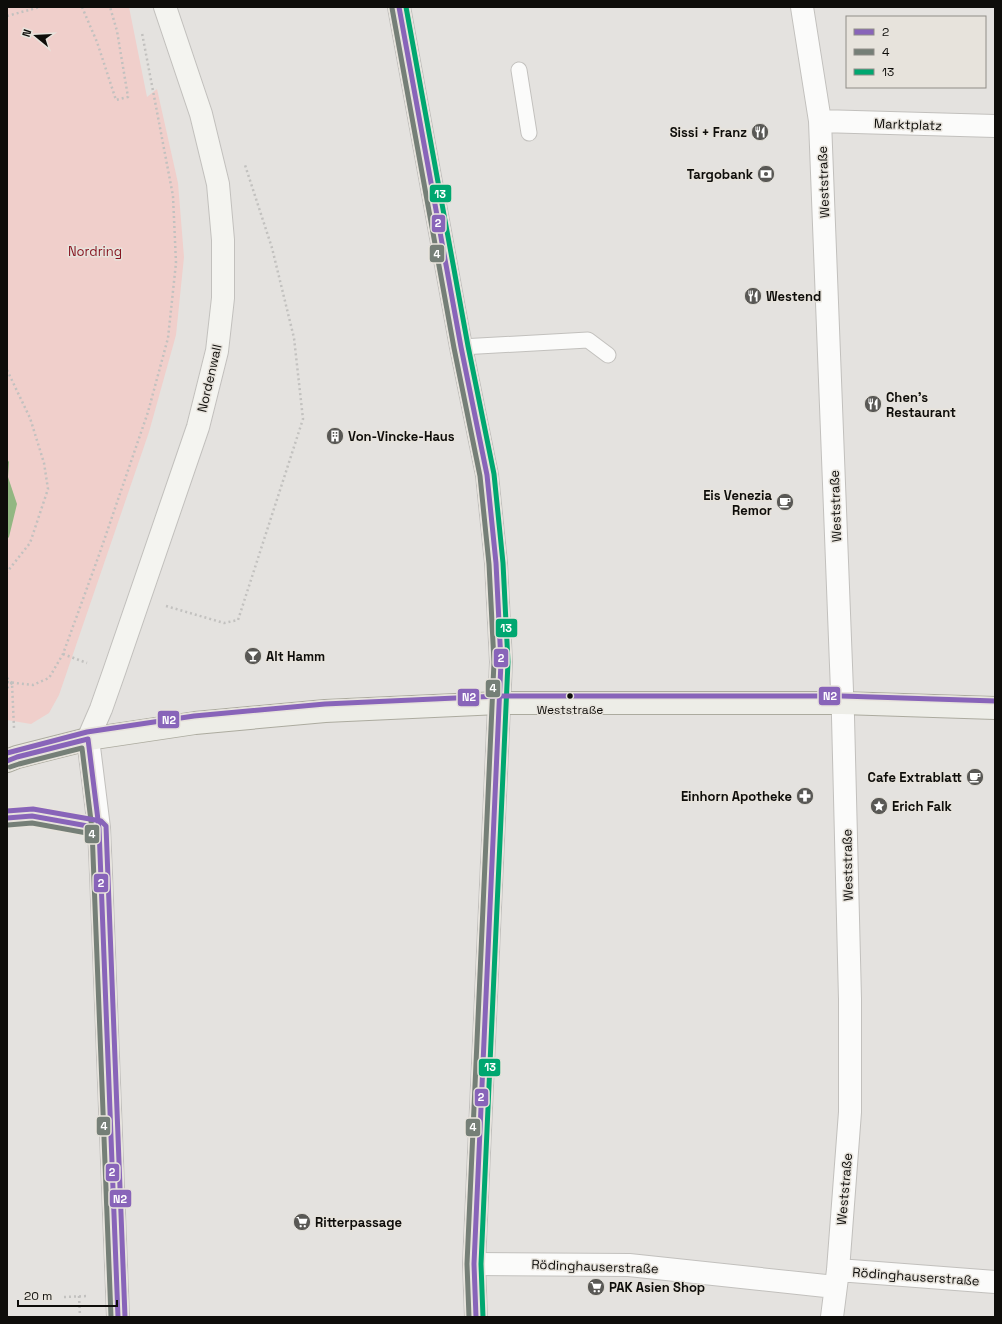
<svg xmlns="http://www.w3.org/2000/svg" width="1002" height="1324" font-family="'Space Grotesk',sans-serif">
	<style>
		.green { fill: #f0cfcb }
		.water { fill: #92b782 }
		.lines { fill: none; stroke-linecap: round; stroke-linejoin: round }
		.service-casing { stroke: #c2c0bd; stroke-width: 17 }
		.pedestrian-casing { stroke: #c2c0bd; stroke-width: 24 }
		.minor-casing { stroke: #c2c0bd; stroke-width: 24 }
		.secondary-casing { stroke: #c2c0bd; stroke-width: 24 }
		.primary-casing { stroke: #acab9f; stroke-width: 24 }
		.path { stroke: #c2c1bf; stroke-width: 2.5; stroke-dasharray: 2 3; stroke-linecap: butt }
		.service { stroke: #fbfbfa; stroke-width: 15 }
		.pedestrian { stroke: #fbfbfa; stroke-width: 22 }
		.minor { stroke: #fbfbfa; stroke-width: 22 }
		.secondary { stroke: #f4f4f0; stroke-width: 22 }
		.primary { stroke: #edede7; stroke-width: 22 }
		.bus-1-casing { stroke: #e7e3dc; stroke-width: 8 }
		.bus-2-casing { stroke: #e7e3dc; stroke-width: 8 }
		.bus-3-casing { stroke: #e7e3dc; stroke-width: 8 }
		.bus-4-casing { stroke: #e7e3dc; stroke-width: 8 }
		.bus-1 { stroke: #8864b9; stroke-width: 5 }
		.bus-2 { stroke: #757f77; stroke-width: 5 }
		.bus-3 { stroke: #00a770; stroke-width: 5 }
		.bus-4 { stroke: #8864b9; stroke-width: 5 }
		.bus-dot { fill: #0e0d0a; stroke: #e7e3dc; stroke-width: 1.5 }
		.labels { text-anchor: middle; stroke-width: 3; stroke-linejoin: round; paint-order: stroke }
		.bus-label { font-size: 12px; fill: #0e0d0a; stroke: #e7e3dc }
		.street-label { font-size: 13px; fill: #0e0d0a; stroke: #e7e3dc }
		.poi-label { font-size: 13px; font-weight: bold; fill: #0e0d0a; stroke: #e7e3dc; text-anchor: start }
		.park-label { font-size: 13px; fill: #86131f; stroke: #e7e3dc }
		.line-badge { stroke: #e7e3dc; stroke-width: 1.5 }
		.badge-label { font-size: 11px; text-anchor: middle; font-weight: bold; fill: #fff }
	</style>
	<rect width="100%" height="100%" fill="#e4e2df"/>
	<path class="green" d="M 7,7 L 129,7 L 147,97 L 157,89 L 178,183 L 184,257 L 176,335 L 149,432 L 59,695 L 49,713 L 31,724 L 7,720 Z"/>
	<path class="water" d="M 7,459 L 9,462 L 8,477 L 17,504 L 9,537 L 7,539 Z"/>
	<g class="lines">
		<defs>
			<path id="service" d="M 519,70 L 529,133
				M 461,347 L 588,340 L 608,355
				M 7,818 L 32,816 L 99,828"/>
			<path id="pedestrian" d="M 802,7 L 820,121 L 843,717 L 850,999 L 850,1112 L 838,1270 L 832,1317
				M 820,121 L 995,126
				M 474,1264 L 629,1265 L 835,1287
				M 838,1270 L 995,1282"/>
			<path id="minor" d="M 399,7 L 461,347 L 487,475 L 496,563 L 501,662 L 474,1264 L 476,1317
				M 88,739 L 99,828 L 101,874 L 118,1317"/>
			<path id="secondary" d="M 88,739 L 101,709 L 114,672 L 198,427 L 217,351 L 223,298 L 223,240 L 218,184 L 201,114 L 165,7"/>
			<path id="primary" d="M 7,761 L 17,757 L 88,739 L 195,723 L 325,711 L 499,703 L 842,703 L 995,708"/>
		</defs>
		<use href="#service" class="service-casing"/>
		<use href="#pedestrian" class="pedestrian-casing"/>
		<use href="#minor" class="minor-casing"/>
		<use href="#secondary" class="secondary-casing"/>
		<use href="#primary" class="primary-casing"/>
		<path class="path" d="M 82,7 L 97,42 L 116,100 L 128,97 L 117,31 L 110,7
			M 7,16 L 40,7
			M 7,370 L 30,418 L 44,463 L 48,489 L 30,543 L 7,572
			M 166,606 L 224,623 L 238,620 L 303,419 L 294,338 L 272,248 L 245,165
			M 63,654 L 87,663
			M 7,678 L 12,683 L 14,728
			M 7,682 L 33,685 L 49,678 L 63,654 L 99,555 L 148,412 L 168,338 L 176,263 L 173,196 L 142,33
			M 7,688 L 12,683
			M 79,1296 L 80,1317
			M 64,1297 L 89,1296"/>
		<use href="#service" class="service"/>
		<use href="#pedestrian" class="pedestrian"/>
		<use href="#minor" class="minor"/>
		<use href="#secondary" class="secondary"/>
		<use href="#primary" class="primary"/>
		<defs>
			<path id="bus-1" d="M 399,7 L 461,347 L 487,475 L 496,563 L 501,662 L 474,1264 L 476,1317
				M 88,739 L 99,828 L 118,1317
				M 7,761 L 17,757 L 88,739
				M 7,818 L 32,816 L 99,828"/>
			<path id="bus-2" d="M 392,8 L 454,348 L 480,476 L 489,564 L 494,662 L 467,1264 L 469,1317
				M 10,767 L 19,764 L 82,748 L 92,829 L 111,1317
				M 8,825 L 32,823 L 98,835"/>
			<path id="bus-3" d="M 406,7 L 468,346 L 494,474 L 503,563 L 508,662 L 481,1264 L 483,1317"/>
			<path id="bus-4" d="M 7,753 L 87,732 L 194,716 L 325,704 L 499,696 L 842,696 L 995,701
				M 7,811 L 33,809 L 101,821 L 106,826 L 125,1317"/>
		</defs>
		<use href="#bus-1" class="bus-1-casing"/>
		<use href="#bus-2" class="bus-2-casing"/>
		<use href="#bus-3" class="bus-3-casing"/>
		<use href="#bus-4" class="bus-4-casing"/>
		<use href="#bus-1" class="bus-1"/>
		<use href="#bus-2" class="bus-2"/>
		<use href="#bus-3" class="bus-3"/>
		<use href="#bus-4" class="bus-4"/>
	</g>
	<defs>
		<symbol id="restaurant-disc" viewBox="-11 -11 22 22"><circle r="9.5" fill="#595855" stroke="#e7e3dc"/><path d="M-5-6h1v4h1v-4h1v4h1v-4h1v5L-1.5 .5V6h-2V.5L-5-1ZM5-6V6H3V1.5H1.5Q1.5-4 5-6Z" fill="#fff"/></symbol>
		<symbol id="bank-disc" viewBox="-11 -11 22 22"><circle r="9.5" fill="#595855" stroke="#e7e3dc"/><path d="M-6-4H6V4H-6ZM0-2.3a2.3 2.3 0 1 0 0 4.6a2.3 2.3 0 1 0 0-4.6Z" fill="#fff"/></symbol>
		<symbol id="building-disc" viewBox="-11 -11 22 22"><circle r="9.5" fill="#595855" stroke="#e7e3dc"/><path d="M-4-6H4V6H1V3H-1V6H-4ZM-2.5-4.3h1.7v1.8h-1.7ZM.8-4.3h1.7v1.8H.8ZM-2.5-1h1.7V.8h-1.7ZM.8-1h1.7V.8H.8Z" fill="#fff"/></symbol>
		<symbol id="cafe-disc" viewBox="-11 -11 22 22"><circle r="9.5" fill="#595855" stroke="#e7e3dc"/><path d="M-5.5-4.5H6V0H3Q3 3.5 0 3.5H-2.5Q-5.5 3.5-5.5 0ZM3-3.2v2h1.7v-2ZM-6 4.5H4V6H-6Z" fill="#fff"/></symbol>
		<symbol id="bar-disc" viewBox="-11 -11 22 22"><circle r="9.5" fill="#595855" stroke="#e7e3dc"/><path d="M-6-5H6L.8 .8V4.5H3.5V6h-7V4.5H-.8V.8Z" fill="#fff"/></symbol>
		<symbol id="pharmacy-disc" viewBox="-11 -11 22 22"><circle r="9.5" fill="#595855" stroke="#e7e3dc"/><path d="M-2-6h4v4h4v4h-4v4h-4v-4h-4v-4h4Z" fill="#fff"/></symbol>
		<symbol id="sight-disc" viewBox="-11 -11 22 22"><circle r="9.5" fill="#595855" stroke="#e7e3dc"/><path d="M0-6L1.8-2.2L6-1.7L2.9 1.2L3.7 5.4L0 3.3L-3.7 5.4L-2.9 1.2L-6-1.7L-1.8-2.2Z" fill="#fff"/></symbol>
		<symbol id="supermarket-disc" viewBox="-11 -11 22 22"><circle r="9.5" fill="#595855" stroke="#e7e3dc"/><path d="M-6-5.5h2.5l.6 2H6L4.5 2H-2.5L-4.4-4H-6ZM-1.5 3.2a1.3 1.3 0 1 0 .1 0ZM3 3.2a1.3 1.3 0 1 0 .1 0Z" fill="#fff"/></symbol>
	</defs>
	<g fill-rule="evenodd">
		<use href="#restaurant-disc" x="750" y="122" width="20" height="20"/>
		<use href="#bank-disc" x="756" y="164" width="20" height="20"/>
		<use href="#restaurant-disc" x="743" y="286" width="20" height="20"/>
		<use href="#restaurant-disc" x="863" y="394" width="20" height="20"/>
		<use href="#building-disc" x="325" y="426" width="20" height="20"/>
		<use href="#cafe-disc" x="775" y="492" width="20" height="20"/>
		<use href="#bar-disc" x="243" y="646" width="20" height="20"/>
		<use href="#cafe-disc" x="965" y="767" width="20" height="20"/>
		<use href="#pharmacy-disc" x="795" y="786" width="20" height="20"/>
		<use href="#sight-disc" x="869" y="796" width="20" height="20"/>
		<use href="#supermarket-disc" x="292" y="1212" width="20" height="20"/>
		<use href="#supermarket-disc" x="586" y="1277" width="20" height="20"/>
	</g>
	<circle class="bus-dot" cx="570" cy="696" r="3.5"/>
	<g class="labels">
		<g class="bus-label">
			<text x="570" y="714">Weststraße</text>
		</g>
		<g class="street-label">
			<text transform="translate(908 124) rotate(2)" y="5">Marktplatz</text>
			<text transform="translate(823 182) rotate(-92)" y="5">Weststraße</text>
			<text transform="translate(209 378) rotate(-77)" y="5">Nordenwall</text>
			<text transform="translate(835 506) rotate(-92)" y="5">Weststraße</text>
			<text transform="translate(847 865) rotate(-91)" y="5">Weststraße</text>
			<text transform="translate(844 1189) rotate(-85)" y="5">Weststraße</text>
			<text transform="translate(595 1266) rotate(2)" y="5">Rödinghauserstraße</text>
			<text transform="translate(916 1276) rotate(4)" y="5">Rödinghauserstraße</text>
		</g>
		<g class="poi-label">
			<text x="747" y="137" text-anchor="end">Sissi + Franz</text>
			<text x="753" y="179" text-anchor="end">Targobank</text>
			<text x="766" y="301">Westend</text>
			<text x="886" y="402">Chen's<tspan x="886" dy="15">Restaurant</tspan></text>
			<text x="348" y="441">Von-Vincke-Haus</text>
			<text x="772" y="500" text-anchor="end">Eis Venezia<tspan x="772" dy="15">Remor</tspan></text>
			<text x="266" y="661">Alt Hamm</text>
			<text x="962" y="782" text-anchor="end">Cafe Extrablatt</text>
			<text x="792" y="801" text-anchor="end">Einhorn Apotheke</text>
			<text x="892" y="811">Erich Falk</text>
			<text x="315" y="1227">Ritterpassage</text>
			<text x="609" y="1292">PAK Asien Shop</text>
		</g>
		<g class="park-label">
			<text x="95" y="256">Nordring</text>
		</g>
	</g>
	<g class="line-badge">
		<rect x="429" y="184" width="23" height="19" rx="4" fill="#00a770"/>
		<rect x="431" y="214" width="15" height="19" rx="4" fill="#8864b9"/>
		<rect x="429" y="244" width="16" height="19" rx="4" fill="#757f77"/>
		<rect x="495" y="618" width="23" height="20" rx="4" fill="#00a770"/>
		<rect x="493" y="648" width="16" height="20" rx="4" fill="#8864b9"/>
		<rect x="485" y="679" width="16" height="19" rx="4" fill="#757f77"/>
		<rect x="818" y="686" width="23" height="20" rx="4" fill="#8864b9"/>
		<rect x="457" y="688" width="23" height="19" rx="4" fill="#8864b9"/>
		<rect x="157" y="710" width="23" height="19" rx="4" fill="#8864b9"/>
		<rect x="84" y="824" width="16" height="20" rx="4" fill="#757f77"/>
		<rect x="93" y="873" width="16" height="20" rx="4" fill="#8864b9"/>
		<rect x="478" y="1058" width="23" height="19" rx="4" fill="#00a770"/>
		<rect x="474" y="1088" width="15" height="19" rx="4" fill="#8864b9"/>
		<rect x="96" y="1116" width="15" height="20" rx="4" fill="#757f77"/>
		<rect x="465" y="1118" width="16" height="19" rx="4" fill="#757f77"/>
		<rect x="105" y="1163" width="15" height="19" rx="4" fill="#8864b9"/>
		<rect x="109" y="1189" width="23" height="19" rx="4" fill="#8864b9"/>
	</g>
	<g class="badge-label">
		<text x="440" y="198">13</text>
		<text x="438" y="227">2</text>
		<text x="437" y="258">4</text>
		<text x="506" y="632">13</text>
		<text x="501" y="662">2</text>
		<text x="493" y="692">4</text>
		<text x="830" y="700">N2</text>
		<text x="469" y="701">N2</text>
		<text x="169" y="724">N2</text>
		<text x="92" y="838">4</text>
		<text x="101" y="887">2</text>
		<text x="490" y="1071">13</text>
		<text x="481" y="1101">2</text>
		<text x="104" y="1130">4</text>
		<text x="473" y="1131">4</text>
		<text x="112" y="1176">2</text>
		<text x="120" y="1203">N2</text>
	</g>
	<rect width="1002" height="1324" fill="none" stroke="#0e0d0a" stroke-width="16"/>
	<rect x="846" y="16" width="140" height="72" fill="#e7e3dc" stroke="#908d88"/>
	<rect x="854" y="29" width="20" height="6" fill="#8864b9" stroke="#908d88"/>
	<text x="882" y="36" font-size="12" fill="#0e0d0a">2</text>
	<rect x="854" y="49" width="20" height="6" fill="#757f77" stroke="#908d88"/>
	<text x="882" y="56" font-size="12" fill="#0e0d0a">4</text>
	<rect x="854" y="69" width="20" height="6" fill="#00a770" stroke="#908d88"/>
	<text x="882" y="76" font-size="12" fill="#0e0d0a">13</text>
	<g transform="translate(36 36) rotate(288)" stroke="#e7e3dc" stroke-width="3" paint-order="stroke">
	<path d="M0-3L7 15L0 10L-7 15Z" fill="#0e0d0a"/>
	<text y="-6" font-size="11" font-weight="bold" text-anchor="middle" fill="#0e0d0a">N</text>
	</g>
	<path d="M18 1300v6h99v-6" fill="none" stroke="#0e0d0a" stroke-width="2"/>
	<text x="24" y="1300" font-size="12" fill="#0e0d0a" stroke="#e7e3dc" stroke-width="3" paint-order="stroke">20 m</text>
</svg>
